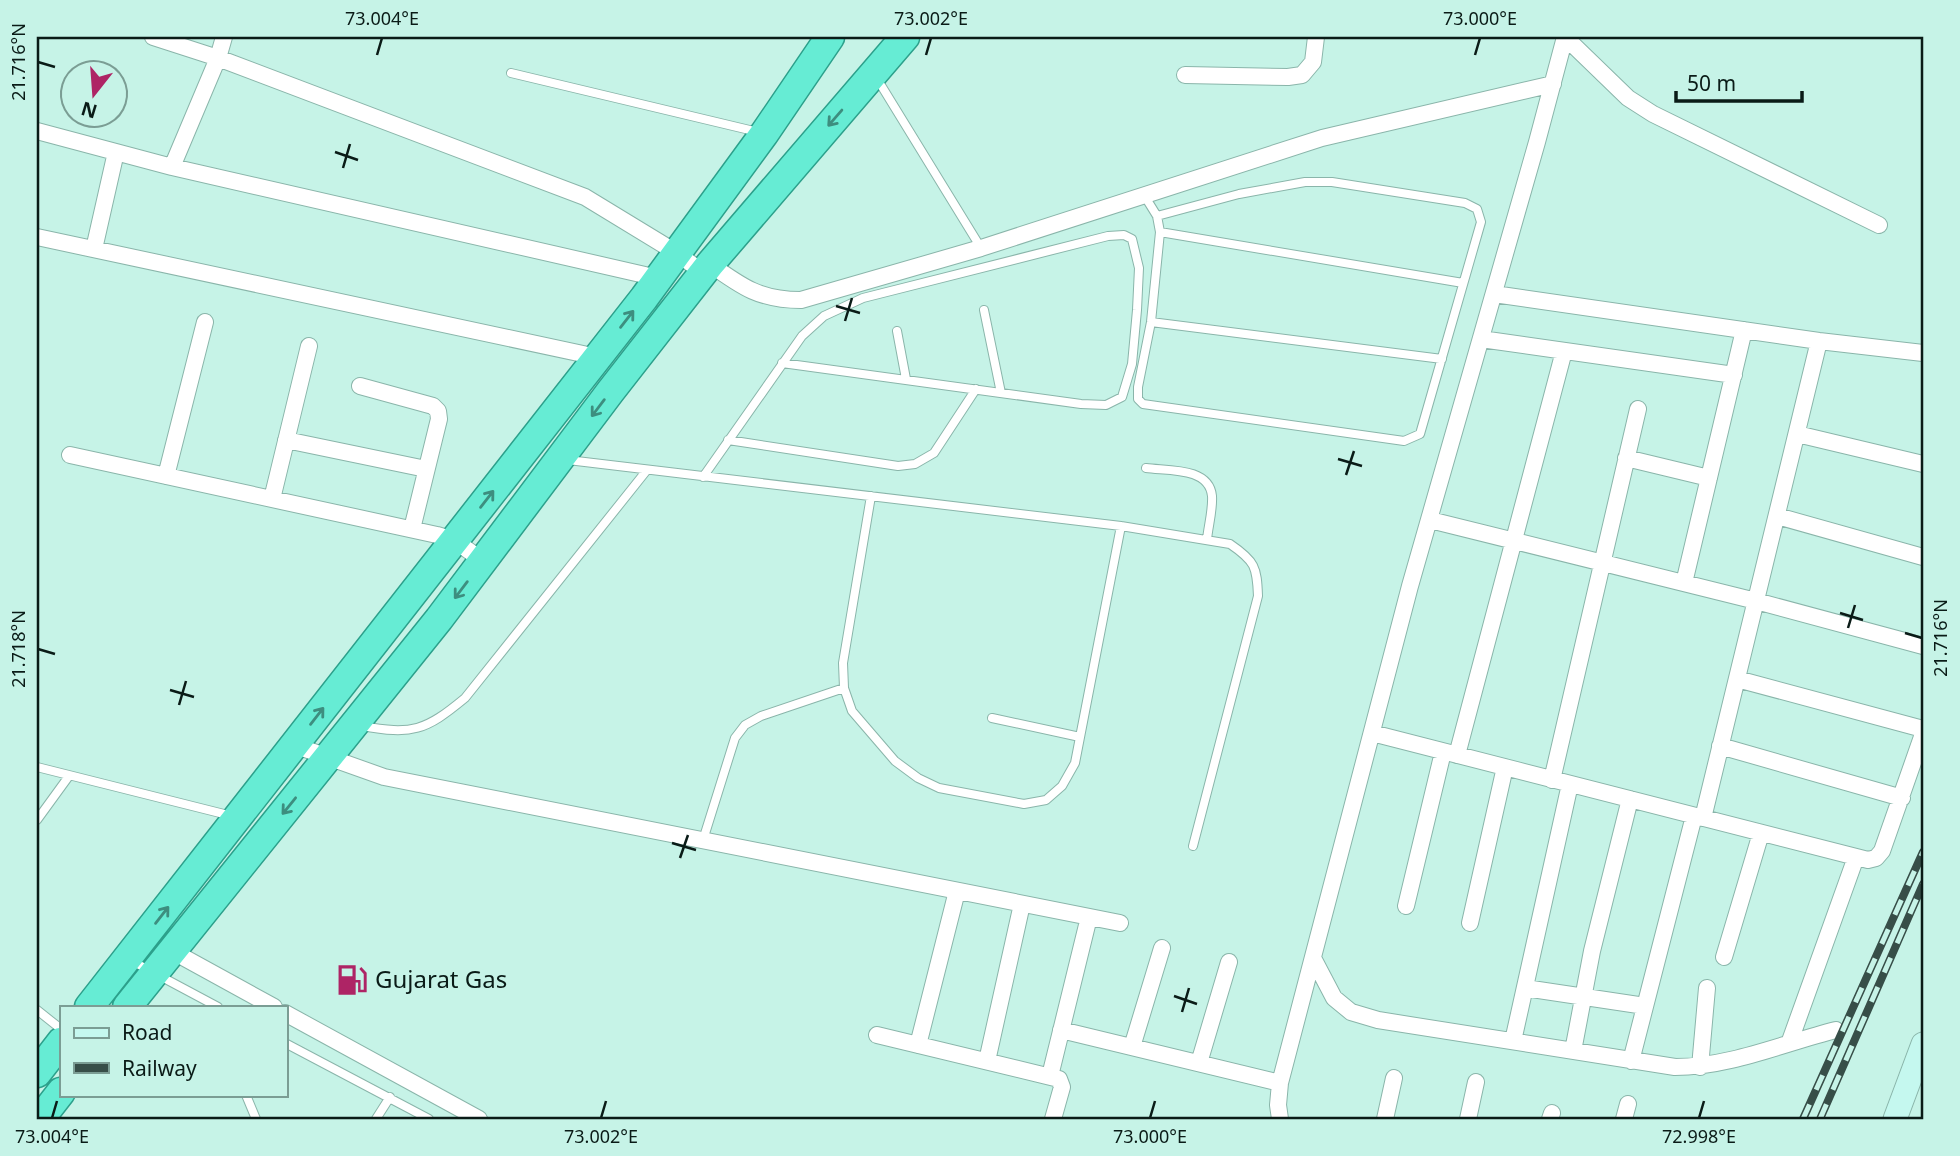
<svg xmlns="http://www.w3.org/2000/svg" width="1960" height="1156" font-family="'Noto Sans',sans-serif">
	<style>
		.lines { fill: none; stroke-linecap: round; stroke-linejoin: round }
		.service-casing { stroke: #8ab5aa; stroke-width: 10 }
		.minor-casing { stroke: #8ab5aa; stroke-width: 18 }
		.secondary-casing { stroke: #8ab5aa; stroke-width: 25 }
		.trunk-casing { stroke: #2ca08b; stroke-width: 31 }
		.service { stroke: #fff; stroke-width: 8 }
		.minor { stroke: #fff; stroke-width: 16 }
		.secondary { stroke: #c5f8ef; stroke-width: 23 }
		.trunk { stroke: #66ecd4; stroke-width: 28 }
		.rail-casing { stroke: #374e48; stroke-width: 8 }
		.rail { stroke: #c6f3e7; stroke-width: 5; stroke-dasharray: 16; stroke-linecap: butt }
		.oneway { stroke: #3d8e7f }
		.ticks { fill: none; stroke: #0a1b17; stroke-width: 2.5 }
		.labels { text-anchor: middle; stroke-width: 7; stroke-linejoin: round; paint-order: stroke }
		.poi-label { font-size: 24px; fill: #0a1b17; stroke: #c6f3e7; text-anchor: start }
		.neatline { fill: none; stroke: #0a1b17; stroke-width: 2.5 }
		.ticks-label { font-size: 18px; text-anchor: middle; fill: #0a1b17 }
	</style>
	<rect width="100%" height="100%" fill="#c6f3e7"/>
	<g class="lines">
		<defs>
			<path id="service" d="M 511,73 L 758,132
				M 876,77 L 981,248
				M 1144,195 L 1157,216 L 1160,232 L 1151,322 L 1138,387 L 1138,399 L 1143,404 L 1404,441 L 1420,434 L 1481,222 L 1477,209 L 1465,203 L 1332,182 L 1305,182 L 1239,194 L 1157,216
				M 1160,232 L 1463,283
				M 984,310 L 1001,393
				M 1151,322 L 1442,359
				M 897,331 L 906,379
				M 728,440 L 898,466 L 915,464 L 934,453 L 976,389
				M 568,460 L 1121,526 L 1230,544 C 1255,561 1257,567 1258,596 L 1193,846
				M 1146,468 C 1168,471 1209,467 1212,496 C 1213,510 1208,527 1207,540
				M 703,477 L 802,336 L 824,316 L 863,298 L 1108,236 L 1124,235 L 1132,239 L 1139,268 L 1137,310 L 1132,364 L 1122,397 L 1106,405 L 1081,404 L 782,363
				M 871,496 L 843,663 L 844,688 L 852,711 L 895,761 L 918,778 L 939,788 L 1024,804 L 1046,800 L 1062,786 L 1075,763 L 1121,526
				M 992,718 L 1080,737
				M 361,726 C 413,735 425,731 465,698 L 647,470
				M 37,767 L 232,816
				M 37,820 L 69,776
				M 703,840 L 735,738 L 745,725 L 761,716 L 844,688
				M 130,960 L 218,1007
				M 37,1010 L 61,1029
				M 285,1043 L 429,1119
				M 246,1095 L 256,1119
				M 376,1119 L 390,1097"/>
			<path id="minor" d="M 153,37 L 218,58 L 585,197 L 677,253 L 703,273
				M 1565,37 L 1628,98 L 1653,114 L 1879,225
				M 1185,75 L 1288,77 L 1302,75 L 1313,62 L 1316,37
				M 37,131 L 172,167 L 658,278
				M 172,167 L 218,58 L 224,37
				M 37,237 L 597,357
				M 94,249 L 116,152
				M 710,264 C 742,287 760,300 801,300 L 981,248 L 1322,138 L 1553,84
				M 1494,294 L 1819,341 L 1923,353
				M 1481,339 L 1734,375
				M 360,386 L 433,406 L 438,411 L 439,419 L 412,529
				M 1797,434 L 1923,464
				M 286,440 L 426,469
				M 70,455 L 437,535 L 454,540 L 483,561
				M 1626,458 L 1709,478
				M 166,476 L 205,322
				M 272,499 L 309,346
				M 1777,516 L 1923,557
				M 1430,520 L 1756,601 L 1923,646
				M 1684,583 L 1744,330
				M 1737,679 L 1923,729
				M 1372,733 L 1868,860 L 1876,858 L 1882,851 L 1923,734
				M 294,745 L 384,777 L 1120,923
				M 1720,746 L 1902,798
				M 1457,755 L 1564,351
				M 1552,780 L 1638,409
				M 1703,818 L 1819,341
				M 1406,906 L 1443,752
				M 1470,923 L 1505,767
				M 172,951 L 274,1007
				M 1724,957 L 1761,833
				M 1313,958 L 1334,998 L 1351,1012 L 1378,1020 L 1675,1067 C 1729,1067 1784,1043 1836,1030
				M 1525,988 L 1645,1006
				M 285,1013 L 479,1119
				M 1061,1030 L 1280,1083
				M 877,1035 L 1059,1079 L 1062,1087 L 1053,1119
				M 1513,1041 L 1570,784
				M 1790,1041 L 1856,857
				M 918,1045 L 957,891
				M 1132,1047 L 1162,948
				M 1573,1051 L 1592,951 L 1630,799
				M 987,1061 L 1022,904
				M 1631,1061 L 1694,816
				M 1199,1063 L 1229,962
				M 1700,1067 L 1707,988
				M 1050,1076 L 1089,917
				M 1280,1119 L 1278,1105 L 1280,1083 L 1410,586 L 1537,142 L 1565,37
				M 1385,1119 L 1394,1078
				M 1468,1119 L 1476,1082
				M 1550,1119 L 1552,1113
				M 1624,1119 L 1628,1104"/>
			<path id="secondary" d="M 1895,1119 L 1923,1044"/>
			<path id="trunk" d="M 89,1007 L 644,298 L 764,134 L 830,37
				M 127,1007 L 439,619 L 610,392 L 710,264 L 905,37
				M 37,1073 L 61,1042
				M 40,1119 L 61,1092"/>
		</defs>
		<use href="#service" class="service-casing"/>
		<use href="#minor" class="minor-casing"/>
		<use href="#secondary" class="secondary-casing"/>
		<use href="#trunk" class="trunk-casing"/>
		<use href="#service" class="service"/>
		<use href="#minor" class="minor"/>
		<use href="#secondary" class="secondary"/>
		<use href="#trunk" class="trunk"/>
		<defs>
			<path id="rail" d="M 1803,1119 L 1923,852
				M 1820,1119 L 1923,884"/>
		</defs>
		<use href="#rail" class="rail-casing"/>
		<use href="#rail" class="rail"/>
	</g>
	<defs><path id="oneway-shaft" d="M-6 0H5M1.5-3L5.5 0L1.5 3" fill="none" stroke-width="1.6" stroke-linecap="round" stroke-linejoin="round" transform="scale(1.75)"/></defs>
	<g class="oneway">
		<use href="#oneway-shaft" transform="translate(835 118) rotate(131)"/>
		<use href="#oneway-shaft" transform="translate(627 319) rotate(-52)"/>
		<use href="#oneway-shaft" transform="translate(598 408) rotate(127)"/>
		<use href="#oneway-shaft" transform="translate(487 499) rotate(-52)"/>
		<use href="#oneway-shaft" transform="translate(461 590) rotate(127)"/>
		<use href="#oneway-shaft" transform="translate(317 716) rotate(-52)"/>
		<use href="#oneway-shaft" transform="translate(289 806) rotate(129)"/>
		<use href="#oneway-shaft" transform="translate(162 915) rotate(-52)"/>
	</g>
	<path class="ticks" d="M 377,55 L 382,38M 926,55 L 931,38M 1475,55 L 1480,38M 38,62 L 55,67M 335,152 L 358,160M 343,168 L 350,144M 836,306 L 860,313M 845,321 L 852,298M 1338,459 L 1362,466M 1346,475 L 1354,451M 1840,613 L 1863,620M 1848,628 L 1855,605M 1905,633 L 1922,638M 38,649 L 55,654M 170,690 L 194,697M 179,705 L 186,681M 672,843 L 696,850M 680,858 L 688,835M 1174,996 L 1197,1004M 1182,1012 L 1189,988M 52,1118 L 57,1101M 601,1118 L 606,1101M 1150,1118 L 1155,1101M 1699,1118 L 1704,1101"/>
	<defs>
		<symbol id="fuel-bare" viewBox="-9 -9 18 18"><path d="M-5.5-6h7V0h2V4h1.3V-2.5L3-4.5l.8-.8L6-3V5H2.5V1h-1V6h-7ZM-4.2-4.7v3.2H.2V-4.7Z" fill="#ae2465" stroke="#c6f3e7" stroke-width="2.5" paint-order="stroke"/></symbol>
	</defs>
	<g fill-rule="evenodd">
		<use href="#fuel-bare" x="330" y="958" width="44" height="44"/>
	</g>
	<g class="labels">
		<g class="poi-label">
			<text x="375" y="988">Gujarat Gas</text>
		</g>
	</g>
	<rect width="1960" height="1156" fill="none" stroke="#c6f3e7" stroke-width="77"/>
	<rect x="60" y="1006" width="228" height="91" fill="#c6f3e7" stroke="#7b9d94" stroke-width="2"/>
	<rect x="74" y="1028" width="35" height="10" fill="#c5f8ef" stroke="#7b9d94" stroke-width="2"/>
	<text x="122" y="1040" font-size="21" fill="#0a1b17">Road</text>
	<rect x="74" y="1063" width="35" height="10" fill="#374e48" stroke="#7b9d94" stroke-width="2"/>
	<text x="122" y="1076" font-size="21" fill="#0a1b17">Railway</text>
	<g transform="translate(94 94) rotate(197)"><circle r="33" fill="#c6f3e7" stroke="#7b9d94" stroke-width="2"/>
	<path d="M0-5L12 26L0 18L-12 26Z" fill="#ae2465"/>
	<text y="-10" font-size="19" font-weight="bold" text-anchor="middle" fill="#0a1b17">N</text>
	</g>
	<path d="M1676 91v10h126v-10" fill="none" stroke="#0a1b17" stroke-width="3.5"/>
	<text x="1687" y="91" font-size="21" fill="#0a1b17" stroke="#c6f3e7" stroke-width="5" paint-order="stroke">50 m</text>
	<rect x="38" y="38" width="1884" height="1080" class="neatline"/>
	<g class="ticks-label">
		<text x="382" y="25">73.004°E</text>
		<text x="931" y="25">73.002°E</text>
		<text x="1480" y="25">73.000°E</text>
		<text transform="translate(19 62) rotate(-90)" y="6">21.716°N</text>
		<text transform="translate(1941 638) rotate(-90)" y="6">21.716°N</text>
		<text transform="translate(19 649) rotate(-90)" y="6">21.718°N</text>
		<text x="52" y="1143">73.004°E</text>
		<text x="601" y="1143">73.002°E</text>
		<text x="1150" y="1143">73.000°E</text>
		<text x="1699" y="1143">72.998°E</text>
	</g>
</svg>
